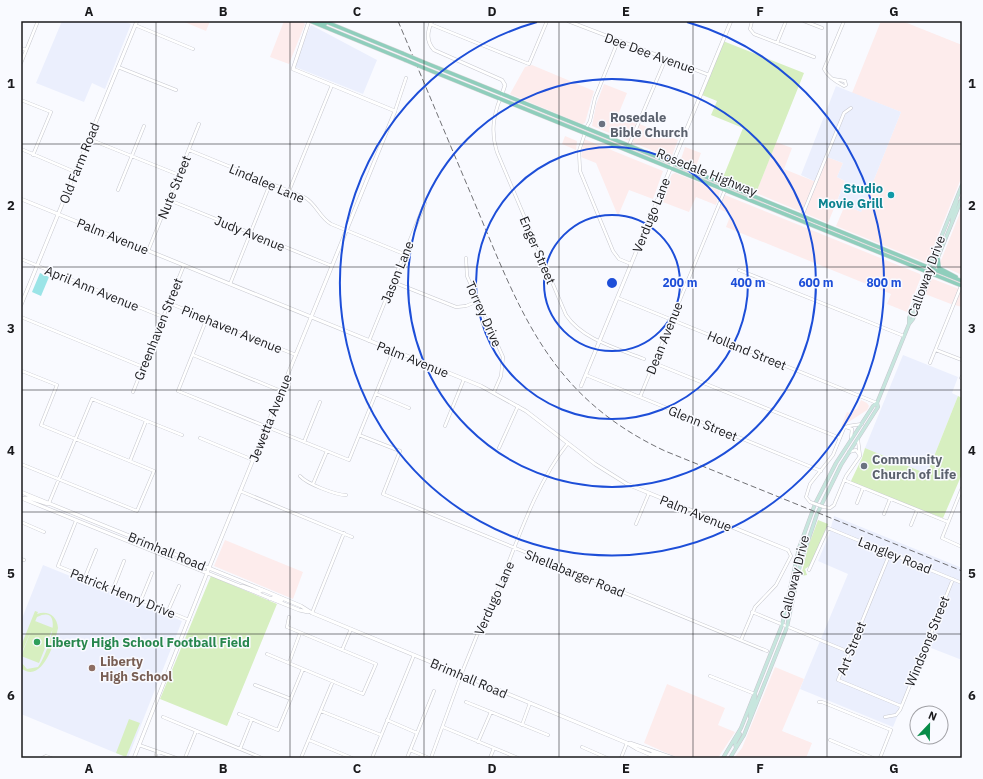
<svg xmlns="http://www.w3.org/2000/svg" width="983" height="779" font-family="'IBM Plex Sans',sans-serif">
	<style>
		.commercial { fill: #fdecec }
		.built { fill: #ebeffd }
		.green { fill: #d7efc0 }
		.water { fill: #9be4e7 }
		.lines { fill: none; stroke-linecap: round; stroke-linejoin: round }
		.minor-casing { stroke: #c7c8cf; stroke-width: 3.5 }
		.tertiary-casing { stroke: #c7c8cf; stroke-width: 4 }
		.secondary-casing { stroke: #c7c8cf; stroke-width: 4 }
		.primary-casing { stroke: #d6d6d6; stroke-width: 4.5 }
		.minor { stroke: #fff; stroke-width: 2.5 }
		.tertiary { stroke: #fff; stroke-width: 3 }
		.secondary { stroke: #c7e6de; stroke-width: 3 }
		.primary { stroke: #8fcebc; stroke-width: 3.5 }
		.rail { stroke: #717175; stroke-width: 1; stroke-dasharray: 6 3; stroke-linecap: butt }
		.minor-bridge-casing { stroke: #c7c8cf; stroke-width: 3.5; stroke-linecap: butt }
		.primary-bridge-casing { stroke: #d6d6d6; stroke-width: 4.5; stroke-linecap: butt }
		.minor-bridge { stroke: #fff; stroke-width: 2.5 }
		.primary-bridge { stroke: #8fcebc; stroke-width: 3.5 }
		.grid { fill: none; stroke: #1a1a1d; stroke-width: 1; stroke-opacity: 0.55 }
		.ring { fill: none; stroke: #1d4ed8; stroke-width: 2 }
		.worship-dot { fill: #6b7280; stroke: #f9faff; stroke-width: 1.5 }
		.culture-dot { fill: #0f9aa8; stroke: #f9faff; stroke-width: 1.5 }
		.leisure-dot { fill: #2e9e5b; stroke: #f9faff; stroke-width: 1.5 }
		.education-dot { fill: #8d6e63; stroke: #f9faff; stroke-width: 1.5 }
		.labels { text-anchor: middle; stroke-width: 3; stroke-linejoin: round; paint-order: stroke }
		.street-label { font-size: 13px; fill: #1a1a1d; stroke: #f9faff }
		.worship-label { font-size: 13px; font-weight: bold; fill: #5b616d; stroke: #f9faff; text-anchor: start }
		.culture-label { font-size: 13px; font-weight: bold; fill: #0d838f; stroke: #f9faff; text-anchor: end }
		.leisure-label { font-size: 13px; font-weight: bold; fill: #27864d; stroke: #f9faff; text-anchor: start }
		.education-label { font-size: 13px; font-weight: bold; fill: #785e54; stroke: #f9faff; text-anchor: start }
		.centre { fill: #1d4ed8; stroke: #f9faff; stroke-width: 2 }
		.ring-label { font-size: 12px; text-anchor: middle; font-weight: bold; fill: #1d4ed8; stroke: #f9faff; stroke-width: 3; stroke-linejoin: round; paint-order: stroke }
		.neatline { fill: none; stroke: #1a1a1d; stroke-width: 1.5 }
		.grid-label { font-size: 13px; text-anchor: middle; font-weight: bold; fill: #1a1a1d }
	</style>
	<rect width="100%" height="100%" fill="#f9faff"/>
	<path class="commercial" d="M 182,21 L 210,21 L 206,31 Z
		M 284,21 L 302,21 L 305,24 L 289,64 L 270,57 Z
		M 881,21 L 902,21 L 962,45 L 962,176 L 927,263 L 836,226 L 845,205 L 861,212 L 901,112 L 852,93 Z
		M 532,65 L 594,91 L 585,123 L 582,124 L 510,94 L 525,67 Z
		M 604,84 L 627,93 L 618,115 L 678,140 L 671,158 L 592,126 L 596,105 Z
		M 565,136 L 577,141 L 576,150 L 562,144 Z
		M 584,139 L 663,171 L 653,199 L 629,190 L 618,216 L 596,163 L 581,157 Z
		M 776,142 L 792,148 L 784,169 L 816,182 L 827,157 L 843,163 L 837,177 L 845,181 L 828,223 L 756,193 Z
		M 685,147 L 701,153 L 695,169 L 680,162 Z
		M 675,173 L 720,191 L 716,205 L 696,197 L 689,212 L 660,201 L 672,174 Z
		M 725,195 L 920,274 L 921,277 L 907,312 L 887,304 L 891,294 L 726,227 L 731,214 L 719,209 Z
		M 962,208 L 962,275 L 942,266 L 940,263 Z
		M 933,279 L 962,290 L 962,307 L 951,304 L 925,294 L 930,280 Z
		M 861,400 L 867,403 L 869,406 L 867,410 L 841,427 L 847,412 L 852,414 L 853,410 L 857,409 Z
		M 225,540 L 303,572 L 293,599 L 214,566 Z
		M 775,667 L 804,679 L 782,731 L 812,743 L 806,758 L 734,758 L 742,748 Z
		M 667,684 L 725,708 L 718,725 L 735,732 L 718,758 L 678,758 L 644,743 Z"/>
	<path class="built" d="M 62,21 L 123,21 L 131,24 L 105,89 L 92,83 L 84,102 L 36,83 Z
		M 311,25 L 377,60 L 363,94 L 293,66 Z
		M 836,86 L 901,112 L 861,212 L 845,205 L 846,202 L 838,199 L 845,181 L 837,177 L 843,163 L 827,157 L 816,182 L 801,175 Z
		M 903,355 L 958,377 L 952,393 L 958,396 L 927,474 L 865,448 Z
		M 834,516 L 962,568 L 962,660 L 926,646 L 893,727 L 800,689 L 848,574 L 818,561 L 829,535 Z
		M 43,565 L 182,621 L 128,758 L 21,714 L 21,621 Z"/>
	<path class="green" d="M 723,41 L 804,73 L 756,193 L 722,180 L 743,128 L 711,115 L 717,101 L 702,95 Z
		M 958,396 L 962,398 L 962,474 L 943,518 L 850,483 L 862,458 L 865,448 L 927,474 Z
		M 818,520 L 828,524 L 811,565 L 805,569 L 807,575 L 801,576 L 808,547 Z
		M 211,576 L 277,604 L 227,726 L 160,699 Z
		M 35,611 L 38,612 L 37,614 C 48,610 57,616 58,628 C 55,642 42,685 21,668 L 21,662 L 27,669 L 38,667 C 45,659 68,602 37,617 L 21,654 L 21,646 Z
		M 35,621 L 53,628 L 39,663 L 21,656 Z
		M 129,719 L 140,723 L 126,757 L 116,753 Z"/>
	<path class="water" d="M 40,273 L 49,277 L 41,296 L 32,292 Z"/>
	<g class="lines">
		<defs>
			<path id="minor" d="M 568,21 L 709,75
				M 752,21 L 750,29 L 754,34 L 814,57
				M 804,21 L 822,28
				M 430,24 L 529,64 L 547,21
				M 135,25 L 193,49
				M 777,43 L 786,21
				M 21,48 L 26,50
				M 21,63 L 38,21
				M 118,67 L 176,90
				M 833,79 L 845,81 L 846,85 L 844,86 C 836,82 828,77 824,69 L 844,21
				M 500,99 C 493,117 491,133 497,152 L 566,315 C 583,340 617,348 644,359
				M 21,100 L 51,112 L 33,155
				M 395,111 L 406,78
				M 586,128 L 590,121 L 595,98 L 618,41
				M 585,133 L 579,151 L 580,171 L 613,251 L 619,259 L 631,264
				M 89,139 L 179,175
				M 21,149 L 75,172
				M 189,150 L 304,197 C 316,203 319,217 331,224 L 404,254
				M 627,150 L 666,58
				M 118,190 L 144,126
				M 289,191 L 332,85
				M 169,200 L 332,266
				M 802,216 L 844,113 L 851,108
				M 148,251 L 199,124
				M 466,258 L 467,276 L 503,357 L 501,376 L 494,392
				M 21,259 L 163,317
				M 739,270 L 904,336
				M 393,282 L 456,307 L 466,306 L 478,301
				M 230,284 L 270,184
				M 618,298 L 877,403
				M 169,303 L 296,355
				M 21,317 L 143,367
				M 207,318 L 178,391 L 349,460 L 393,351
				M 369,341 L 425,203
				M 936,350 L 962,360
				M 193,355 L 281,391
				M 654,363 L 840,438
				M 930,363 L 961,286
				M 21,373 L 22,371 L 57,385 L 41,425 L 154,471 L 137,511 L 21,464
				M 586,375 L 821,471
				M 961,378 L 962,376
				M 133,392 L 184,265
				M 376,394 L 409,408
				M 640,397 L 725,190
				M 445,426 L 464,379
				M 846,427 L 852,429 L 851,438
				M 359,435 L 400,451 L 383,494 L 767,651
				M 200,438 L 253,460
				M 304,442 L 320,402
				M 499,448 L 518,406
				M 849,452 L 856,450 L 860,456 L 858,440
				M 130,461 L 146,421
				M 300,476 C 307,484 336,495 346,495
				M 844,480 L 948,522
				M 313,484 L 327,451
				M 962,488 L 942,538 L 962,547
				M 240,491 L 352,537
				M 810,502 L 806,497 L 810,484 L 833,455 L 844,428 L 848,426 L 862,424
				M 49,503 L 92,399 L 182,435
				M 857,503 L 863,488
				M 824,507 L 830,508 L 834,505 L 846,476 L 860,456
				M 884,514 L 890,499
				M 76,521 L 58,566 L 189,620
				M 21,522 L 44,532
				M 636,524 L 649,493
				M 911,525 L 917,510
				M 890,553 L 838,680 L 901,706
				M 21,559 L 24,560
				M 809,570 L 828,528 L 962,583
				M 85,577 L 96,550
				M 113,589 L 124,561
				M 141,600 L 152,573
				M 168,611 L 179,586
				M 752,612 L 849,652
				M 312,613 L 344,533
				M 741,640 L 755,607 L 776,585 L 791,556 L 788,550
				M 342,650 L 351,629
				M 267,654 L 363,694 L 376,664 L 292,629 L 287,627 L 289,617
				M 289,663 L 300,633
				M 710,676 L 755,694
				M 255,685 L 291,699
				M 466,702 L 548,735
				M 819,702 L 822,702 L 891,730 L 880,758
				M 321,711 L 381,735
				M 239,714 L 278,730 L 303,669
				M 163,717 L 262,758
				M 885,717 L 896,715 L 900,710 L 953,579
				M 387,720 L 417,733
				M 522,725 L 530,703
				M 443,727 L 518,758
				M 309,740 L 352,758
				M 830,740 L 873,758
				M 478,742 L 491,712
				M 139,745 L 176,758
				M 582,747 L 607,758
				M 240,749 L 252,719
				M 410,750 L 429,758
				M 42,758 L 46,756 L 51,758
				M 155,758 L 157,752
				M 185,758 L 196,731
				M 301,758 L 333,681
				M 372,758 L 414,655
				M 407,758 L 434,691
				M 431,758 L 463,670 L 488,608 L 492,604 C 514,552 533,487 568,443
				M 490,758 L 494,748
				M 621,758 L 627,743"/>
			<path id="tertiary" d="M 432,21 C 427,32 426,41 434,50 L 502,80 L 505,85 L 502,94
				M 21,199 L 481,386 L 526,411 L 595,464 L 627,484 L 788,550
				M 21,305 L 137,21
				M 581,386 L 731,21
				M 21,492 L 263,590 L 301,606 L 312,613 L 627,743 L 637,749 L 658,758
				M 21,498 L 299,610 L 308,612
				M 24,498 L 29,498 L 48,504
				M 242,586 L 259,592 L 263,590
				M 270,599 L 274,597 L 282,600
				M 630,743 L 673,758
				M 652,754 L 666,758
				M 134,758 L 209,568 L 395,111 L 293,69 L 309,21"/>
			<path id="secondary" d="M 952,222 L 952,216 L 957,201
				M 909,324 L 913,319 L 962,198
				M 750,717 C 749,709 757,702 755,694
				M 736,748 L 735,743 L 740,734
				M 723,758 L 741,728 L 782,625 L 799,548 L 815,504 L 836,463 L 873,406 L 877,403
				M 730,758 L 744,735 L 787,627 L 800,565 L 817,514 L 841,465 L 878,407 L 877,403 L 909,324 L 909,318 L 914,305 L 962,185"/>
			<path id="primary" d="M 310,21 L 405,60
				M 318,21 L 325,24
				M 324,21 L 402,53
				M 421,61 L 962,281
				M 424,68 L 962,286
				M 938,259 L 939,268 L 956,277"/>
		</defs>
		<use href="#minor" class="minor-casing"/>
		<use href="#tertiary" class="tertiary-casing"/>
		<use href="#secondary" class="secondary-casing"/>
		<use href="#primary" class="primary-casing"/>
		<use href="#minor" class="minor"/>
		<use href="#tertiary" class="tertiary"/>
		<use href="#secondary" class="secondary"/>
		<use href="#primary" class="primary"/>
		<path class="rail" d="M 398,21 C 423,80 448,140 473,199 C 520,311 548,396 665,451 L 962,571"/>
		<defs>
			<path id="minor-bridge" d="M 810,502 L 824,507"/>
			<path id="primary-bridge" d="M 402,53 L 421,61
				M 405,60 L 424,68"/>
		</defs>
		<use href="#minor-bridge" class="minor-bridge-casing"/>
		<use href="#primary-bridge" class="primary-bridge-casing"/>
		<use href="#minor-bridge" class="minor-bridge"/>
		<use href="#primary-bridge" class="primary-bridge"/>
	</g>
	<path class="grid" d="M 156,21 L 156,758M 290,21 L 290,758M 424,21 L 424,758M 559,21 L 559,758M 693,21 L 693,758M 827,21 L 827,758M 21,144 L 962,144M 21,267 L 962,267M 21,390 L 962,390M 21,512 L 962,512M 21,634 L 962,634"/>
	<g class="ring">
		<circle cx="612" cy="283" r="68"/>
		<circle cx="612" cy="283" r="136"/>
		<circle cx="612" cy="283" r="204"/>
		<path d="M687 22A272 272 0 1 1 537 22"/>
	</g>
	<g class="worship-dot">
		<circle cx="602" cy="124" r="4"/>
		<circle cx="864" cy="466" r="4"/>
	</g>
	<circle class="culture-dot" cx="891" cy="195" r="4"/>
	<circle class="leisure-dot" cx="37" cy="642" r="4"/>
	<circle class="education-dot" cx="92" cy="668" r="4"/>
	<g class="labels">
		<g class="street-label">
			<text transform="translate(650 53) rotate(20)" y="5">Dee Dee Avenue</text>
			<text transform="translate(79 163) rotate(-68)" y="5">Old Farm Road</text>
			<text transform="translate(707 172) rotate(22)" y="5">Rosedale Highway</text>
			<text transform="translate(267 183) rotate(23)" y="5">Lindalee Lane</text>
			<text transform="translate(174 187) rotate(-68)" y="5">Nute Street</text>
			<text transform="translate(651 215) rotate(-68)" y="5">Verdugo Lane</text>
			<text transform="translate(250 233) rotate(22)" y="5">Judy Avenue</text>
			<text transform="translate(113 236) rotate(22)" y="5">Palm Avenue</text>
			<text transform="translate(538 250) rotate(67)" y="5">Enger Street</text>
			<text transform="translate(397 272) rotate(-68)" y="5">Jason Lane</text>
			<text transform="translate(926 276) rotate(-70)" y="5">Calloway Drive</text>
			<text transform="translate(92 288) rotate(22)" y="5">April Ann Avenue</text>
			<text transform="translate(484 314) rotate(66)" y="5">Torrey Drive</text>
			<text transform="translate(158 329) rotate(-68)" y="5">Greenhaven Street</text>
			<text transform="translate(232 329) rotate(22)" y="5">Pinehaven Avenue</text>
			<text transform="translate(664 338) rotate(-68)" y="5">Dean Avenue</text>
			<text transform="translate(747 350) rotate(22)" y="5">Holland Street</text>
			<text transform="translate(413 359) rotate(22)" y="5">Palm Avenue</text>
			<text transform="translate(270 418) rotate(-68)" y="5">Jewetta Avenue</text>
			<text transform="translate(703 423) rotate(22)" y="5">Glenn Street</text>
			<text transform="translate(696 513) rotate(22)" y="5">Palm Avenue</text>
			<text transform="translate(167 551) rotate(22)" y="5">Brimhall Road</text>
			<text transform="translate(895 555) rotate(22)" y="5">Langley Road</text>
			<text transform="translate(575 573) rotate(22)" y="5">Shellabarger Road</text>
			<text transform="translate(794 577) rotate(-76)" y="5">Calloway Drive</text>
			<text transform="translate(123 593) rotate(22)" y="5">Patrick Henry Drive</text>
			<text transform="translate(494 598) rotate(-66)" y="5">Verdugo Lane</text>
			<text transform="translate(927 641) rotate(-68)" y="5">Windsong Street</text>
			<text transform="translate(851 648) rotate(-68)" y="5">Art Street</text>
			<text transform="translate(469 678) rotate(23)" y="5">Brimhall Road</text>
		</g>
		<g class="worship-label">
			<text x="610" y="122">Rosedale<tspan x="610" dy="15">Bible Church</tspan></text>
			<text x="872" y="464">Community<tspan x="872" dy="15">Church of Life</tspan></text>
		</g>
		<g class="culture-label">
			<text x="883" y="193">Studio<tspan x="883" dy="15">Movie Grill</tspan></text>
		</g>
		<g class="leisure-label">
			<text x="45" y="647">Liberty High School Football Field</text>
		</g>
		<g class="education-label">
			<text x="100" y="666">Liberty<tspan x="100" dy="15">High School</tspan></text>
		</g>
	</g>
	<circle cx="612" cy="283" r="6" class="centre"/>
	<g class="ring-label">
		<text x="680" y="287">200 m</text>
		<text x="748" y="287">400 m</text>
		<text x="816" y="287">600 m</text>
		<text x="884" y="287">800 m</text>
	</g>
	<rect width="983" height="779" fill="none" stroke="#f9faff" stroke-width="44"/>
	<g transform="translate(929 725) rotate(22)"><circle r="19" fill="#f9faff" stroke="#a0a0a5"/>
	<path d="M0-3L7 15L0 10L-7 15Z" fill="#078b48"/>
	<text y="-6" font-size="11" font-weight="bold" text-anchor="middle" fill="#1a1a1d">N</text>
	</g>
	<rect x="22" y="22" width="939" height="735" class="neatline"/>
	<g class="grid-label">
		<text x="89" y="16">A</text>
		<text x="223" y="16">B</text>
		<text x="357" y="16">C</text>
		<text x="492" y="16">D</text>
		<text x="626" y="16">E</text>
		<text x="760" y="16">F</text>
		<text x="894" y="16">G</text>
		<text x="11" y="88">1</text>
		<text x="972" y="88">1</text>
		<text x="11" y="210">2</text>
		<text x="972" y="210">2</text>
		<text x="11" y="333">3</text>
		<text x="972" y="333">3</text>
		<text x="11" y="455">4</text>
		<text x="972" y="455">4</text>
		<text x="11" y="578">5</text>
		<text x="972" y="578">5</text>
		<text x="11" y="700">6</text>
		<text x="972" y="700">6</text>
		<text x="89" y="773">A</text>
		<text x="223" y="773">B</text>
		<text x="357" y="773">C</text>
		<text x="492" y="773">D</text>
		<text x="626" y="773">E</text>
		<text x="760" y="773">F</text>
		<text x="894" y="773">G</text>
	</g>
</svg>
